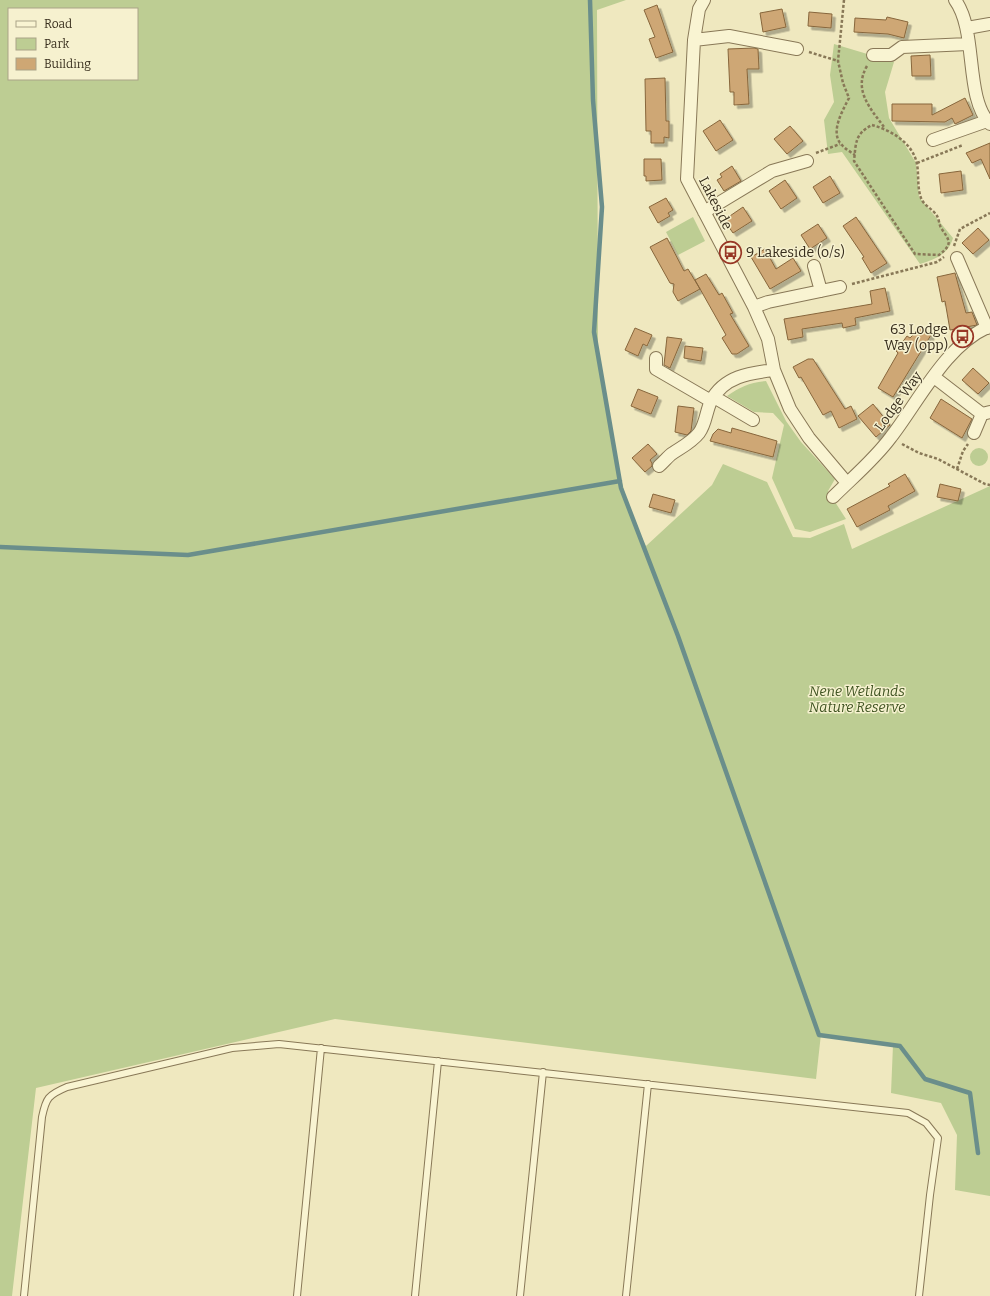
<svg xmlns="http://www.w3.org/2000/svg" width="990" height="1296" font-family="Bitter,serif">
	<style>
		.green { fill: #bdcd93; fill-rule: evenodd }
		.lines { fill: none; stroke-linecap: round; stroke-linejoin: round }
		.stream { stroke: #6a8e8b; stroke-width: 4.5 }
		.building { fill: #cea774; stroke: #87663c; filter: url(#shadow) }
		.service-casing { stroke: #887857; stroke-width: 8 }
		.minor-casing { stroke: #887857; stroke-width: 14 }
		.path { stroke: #887857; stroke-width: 2.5; stroke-dasharray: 3 2; stroke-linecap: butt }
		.service { stroke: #f9f4d2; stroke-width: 6 }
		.minor { stroke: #f9f4d2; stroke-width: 12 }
		.labels { text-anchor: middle; stroke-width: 3; stroke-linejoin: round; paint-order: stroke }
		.street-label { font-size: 14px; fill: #372d1c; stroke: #f6f1cf }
		.poi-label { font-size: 14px; fill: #372d1c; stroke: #f6f1cf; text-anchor: start }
		.park-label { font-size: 14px; font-style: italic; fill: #405422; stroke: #f6f1cf }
	</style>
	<defs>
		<filter id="shadow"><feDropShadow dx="3.5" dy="3.5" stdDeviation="0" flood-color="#0004"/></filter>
	</defs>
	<rect width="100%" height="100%" fill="#efe8bf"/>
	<path class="green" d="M 0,0 L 626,0 L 597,10 L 598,351 L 611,441 L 631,517 L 646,546 L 712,485 L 723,464 L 767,482 L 793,537 L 810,538 L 844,524 L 852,549 L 990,486 L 990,1196 L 955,1190 L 957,1135 L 941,1103 L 891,1093 L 893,1045 L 821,1034 L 816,1079 L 335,1019 L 36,1088 L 12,1296 L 0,1296 ZM 9,9 L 137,9 L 137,79 L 9,79 Z
		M 834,44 L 894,62 L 885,92 L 889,118 L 916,163 L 919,197 L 953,238 C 948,255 935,259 920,264 L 842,152 L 828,154 L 824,120 L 834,102 L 830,75 Z
		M 693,217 L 705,241 L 678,255 L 666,232 Z
		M 766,381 L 786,421 L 801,442 L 835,479 L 828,491 L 846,519 L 810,532 L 795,529 L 772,478 L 784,425 L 773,413 L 754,412 L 727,396 C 740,387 750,382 766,381 Z
		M970 457a9 9 0 1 1 18 0a9 9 0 1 1-18 0Z"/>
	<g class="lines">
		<path class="stream" d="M 590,0 L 593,100 L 602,207 L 594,332 L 621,488 L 678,636 L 819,1035 L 900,1046 L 925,1079 L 970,1093 L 978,1153
			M 0,547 L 188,555 L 620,481"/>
	</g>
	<path class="building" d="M 657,5 L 673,52 L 656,58 L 649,39 L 655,37 L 644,10 Z
		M 782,9 L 786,27 L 763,32 L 760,13 Z
		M 809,12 L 832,14 L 831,28 L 808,26 Z
		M 887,17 L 908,22 L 904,38 L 888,34 L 854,32 L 855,18 L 886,20 Z
		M 754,48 L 758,49 L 759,69 L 747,69 L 749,104 L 734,105 L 734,92 L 730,92 L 728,49 Z
		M 930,55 L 931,76 L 912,76 L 911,56 Z
		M 665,78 L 666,121 L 669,121 L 669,138 L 664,137 L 664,143 L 651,143 L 651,131 L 646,131 L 645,79 Z
		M 965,98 L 973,115 L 955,124 L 952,118 L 945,122 L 892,121 L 892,104 L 932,104 L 932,115 Z
		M 720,120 L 733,140 L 716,151 L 703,131 Z
		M 790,126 L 803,141 L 787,154 L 774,139 Z
		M 990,143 L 990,179 L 981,159 L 972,163 L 966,153 Z
		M 644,159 L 661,159 L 662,180 L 646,181 L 646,176 L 644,176 Z
		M 732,166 L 741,181 L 724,191 L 717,180 L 722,177 L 720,174 Z
		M 961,171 L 963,190 L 941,193 L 939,174 Z
		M 830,176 L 840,193 L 823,203 L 813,187 Z
		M 785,180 L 797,198 L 781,209 L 769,191 Z
		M 666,198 L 673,210 L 668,213 L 670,216 L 658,223 L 649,207 Z
		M 743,207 L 752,221 L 733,233 L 724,220 Z
		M 856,217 L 887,263 L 871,273 L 862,258 L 864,257 L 843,226 Z
		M 818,224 L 827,238 L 810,249 L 801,235 Z
		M 978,228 L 989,240 L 973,254 L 962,243 Z
		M 667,238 L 684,271 L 688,269 L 700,289 L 678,301 L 673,292 L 674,284 L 670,283 L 650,247 Z
		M 765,249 L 776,269 L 793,258 L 801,271 L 770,289 L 751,257 Z
		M 955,273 L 966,313 L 972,312 L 977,325 L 950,330 L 945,301 L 942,302 L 937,277 Z
		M 706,274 L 719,295 L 722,293 L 733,313 L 730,314 L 749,346 L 737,354 L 732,354 L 722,338 L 726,335 L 695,280 Z
		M 885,288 L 890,311 L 855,318 L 856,325 L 843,328 L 842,323 L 802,329 L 803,337 L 788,340 L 784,319 L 872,304 L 870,291 Z
		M 922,326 L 931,335 L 893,397 L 878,388 L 898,353 L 896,351 L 907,336 L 910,338 Z
		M 635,328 L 652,335 L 647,346 L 643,344 L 638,356 L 625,350 Z
		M 667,337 L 682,339 L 670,368 L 664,365 Z
		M 685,346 L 703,348 L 701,361 L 684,358 Z
		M 808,359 L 813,359 L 845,409 L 851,406 L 857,419 L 839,428 L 831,411 L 823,415 L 801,377 L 799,378 L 793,367 Z
		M 973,368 L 989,383 L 978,394 L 962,380 Z
		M 638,389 L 658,397 L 651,414 L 631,406 Z
		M 941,399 L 972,419 L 962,438 L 930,418 Z
		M 873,404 L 890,425 L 876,437 L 858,416 Z
		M 678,406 L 694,408 L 691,431 L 687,435 L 675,432 Z
		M 732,428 L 777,441 L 773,457 L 710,441 L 713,434 L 718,429 L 731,433 Z
		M 648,444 L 657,454 L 650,460 L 652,463 L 652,466 L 645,472 L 632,458 Z
		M 905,474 L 915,491 L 888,506 L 890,510 L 857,527 L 847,509 L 890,486 L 888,484 Z
		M 940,484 L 961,489 L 958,501 L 937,497 Z
		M 653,494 L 675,500 L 671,513 L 649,507 Z"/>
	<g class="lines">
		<defs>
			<path id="service" d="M 24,1296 L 42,1117 C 46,1098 48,1095 67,1087 L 232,1048 L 279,1044 L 908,1113 L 926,1123 L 938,1138 L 930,1195 L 919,1296
				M 297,1296 L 321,1048
				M 415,1296 L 438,1061
				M 520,1296 L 543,1072
				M 626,1296 L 648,1084"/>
			<path id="minor" d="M 704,0 L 699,9 L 694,40 L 687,179 L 754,307 L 768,339 L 774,370 L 790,409 L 809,438 L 847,483
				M 955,0 C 978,31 964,97 990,124
				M 967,28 L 990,24
				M 694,40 L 729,36 L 797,49
				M 873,55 L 891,55 L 902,47 L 968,44
				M 933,140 L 987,121
				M 704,212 L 772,171 L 807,161
				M 957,258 L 987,328
				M 814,266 L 821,291
				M 754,307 L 768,302 L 840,287
				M 656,358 L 656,369 L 711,401
				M 934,377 L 982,414 L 990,412
				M 714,397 L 753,420
				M 974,433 L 982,414
				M 659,466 C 664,462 668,456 673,453 C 682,447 692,442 699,433 C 706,424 706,411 711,401 C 724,376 750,373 774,370
				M 833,497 C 853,477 874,460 891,437 C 919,401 946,344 990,326"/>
		</defs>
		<use href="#service" class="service-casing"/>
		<use href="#minor" class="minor-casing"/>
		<path class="path" d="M 844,0 L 838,61 L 843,83 L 849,98 C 843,110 829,133 842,145 C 845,149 851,152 855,155
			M 809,52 L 838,61
			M 867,66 C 853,90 870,108 884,127
			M 872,125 C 891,130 913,143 917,164 C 919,175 917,187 921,198 C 923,205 933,209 937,216 C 939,219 939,224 941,228 C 950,241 953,244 939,255 L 915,254 L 854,161 C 856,142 855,134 872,125 Z
			M 816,153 L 840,144
			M 917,163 L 963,145
			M 954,246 L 960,229 L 990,213
			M 852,284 L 937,262 L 944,257
			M 902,444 L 919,453 L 938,459 L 985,484 L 990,485
			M 957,469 L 963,451 L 968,444"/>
		<use href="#service" class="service"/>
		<use href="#minor" class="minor"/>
	</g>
	<defs>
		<symbol id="bus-ring" viewBox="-11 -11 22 22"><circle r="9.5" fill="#f6f1cf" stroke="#983726" stroke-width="1.5"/><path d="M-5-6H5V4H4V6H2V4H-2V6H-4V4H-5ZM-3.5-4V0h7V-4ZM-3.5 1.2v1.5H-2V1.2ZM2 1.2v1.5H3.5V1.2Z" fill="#983726"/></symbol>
	</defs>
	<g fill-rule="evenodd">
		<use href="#bus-ring" x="718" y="240" width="25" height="25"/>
		<use href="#bus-ring" x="950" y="324" width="25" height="25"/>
	</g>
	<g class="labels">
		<g class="street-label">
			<text transform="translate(716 203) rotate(63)" y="5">Lakeside</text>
			<text transform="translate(898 401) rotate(-54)" y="5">Lodge Way</text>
		</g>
		<g class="poi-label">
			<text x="746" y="257">9 Lakeside (o/s)</text>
			<text x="948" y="334" text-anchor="end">63 Lodge<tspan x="948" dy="16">Way (opp)</tspan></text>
		</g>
		<g class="park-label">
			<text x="857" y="696">Nene Wetlands<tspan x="857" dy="16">Nature Reserve</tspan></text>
		</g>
	</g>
	<rect x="8" y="8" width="130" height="72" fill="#f6f1cf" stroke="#aaa387"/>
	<rect x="16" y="21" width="20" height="6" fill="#f9f4d2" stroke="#aaa387"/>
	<text x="44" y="28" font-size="12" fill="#372d1c">Road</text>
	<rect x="16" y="38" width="20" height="12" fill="#bdcd93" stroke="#aaa387"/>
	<text x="44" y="48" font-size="12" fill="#372d1c">Park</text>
	<rect x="16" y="58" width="20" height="12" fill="#cea774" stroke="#aaa387"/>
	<text x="44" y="68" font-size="12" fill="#372d1c">Building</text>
</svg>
